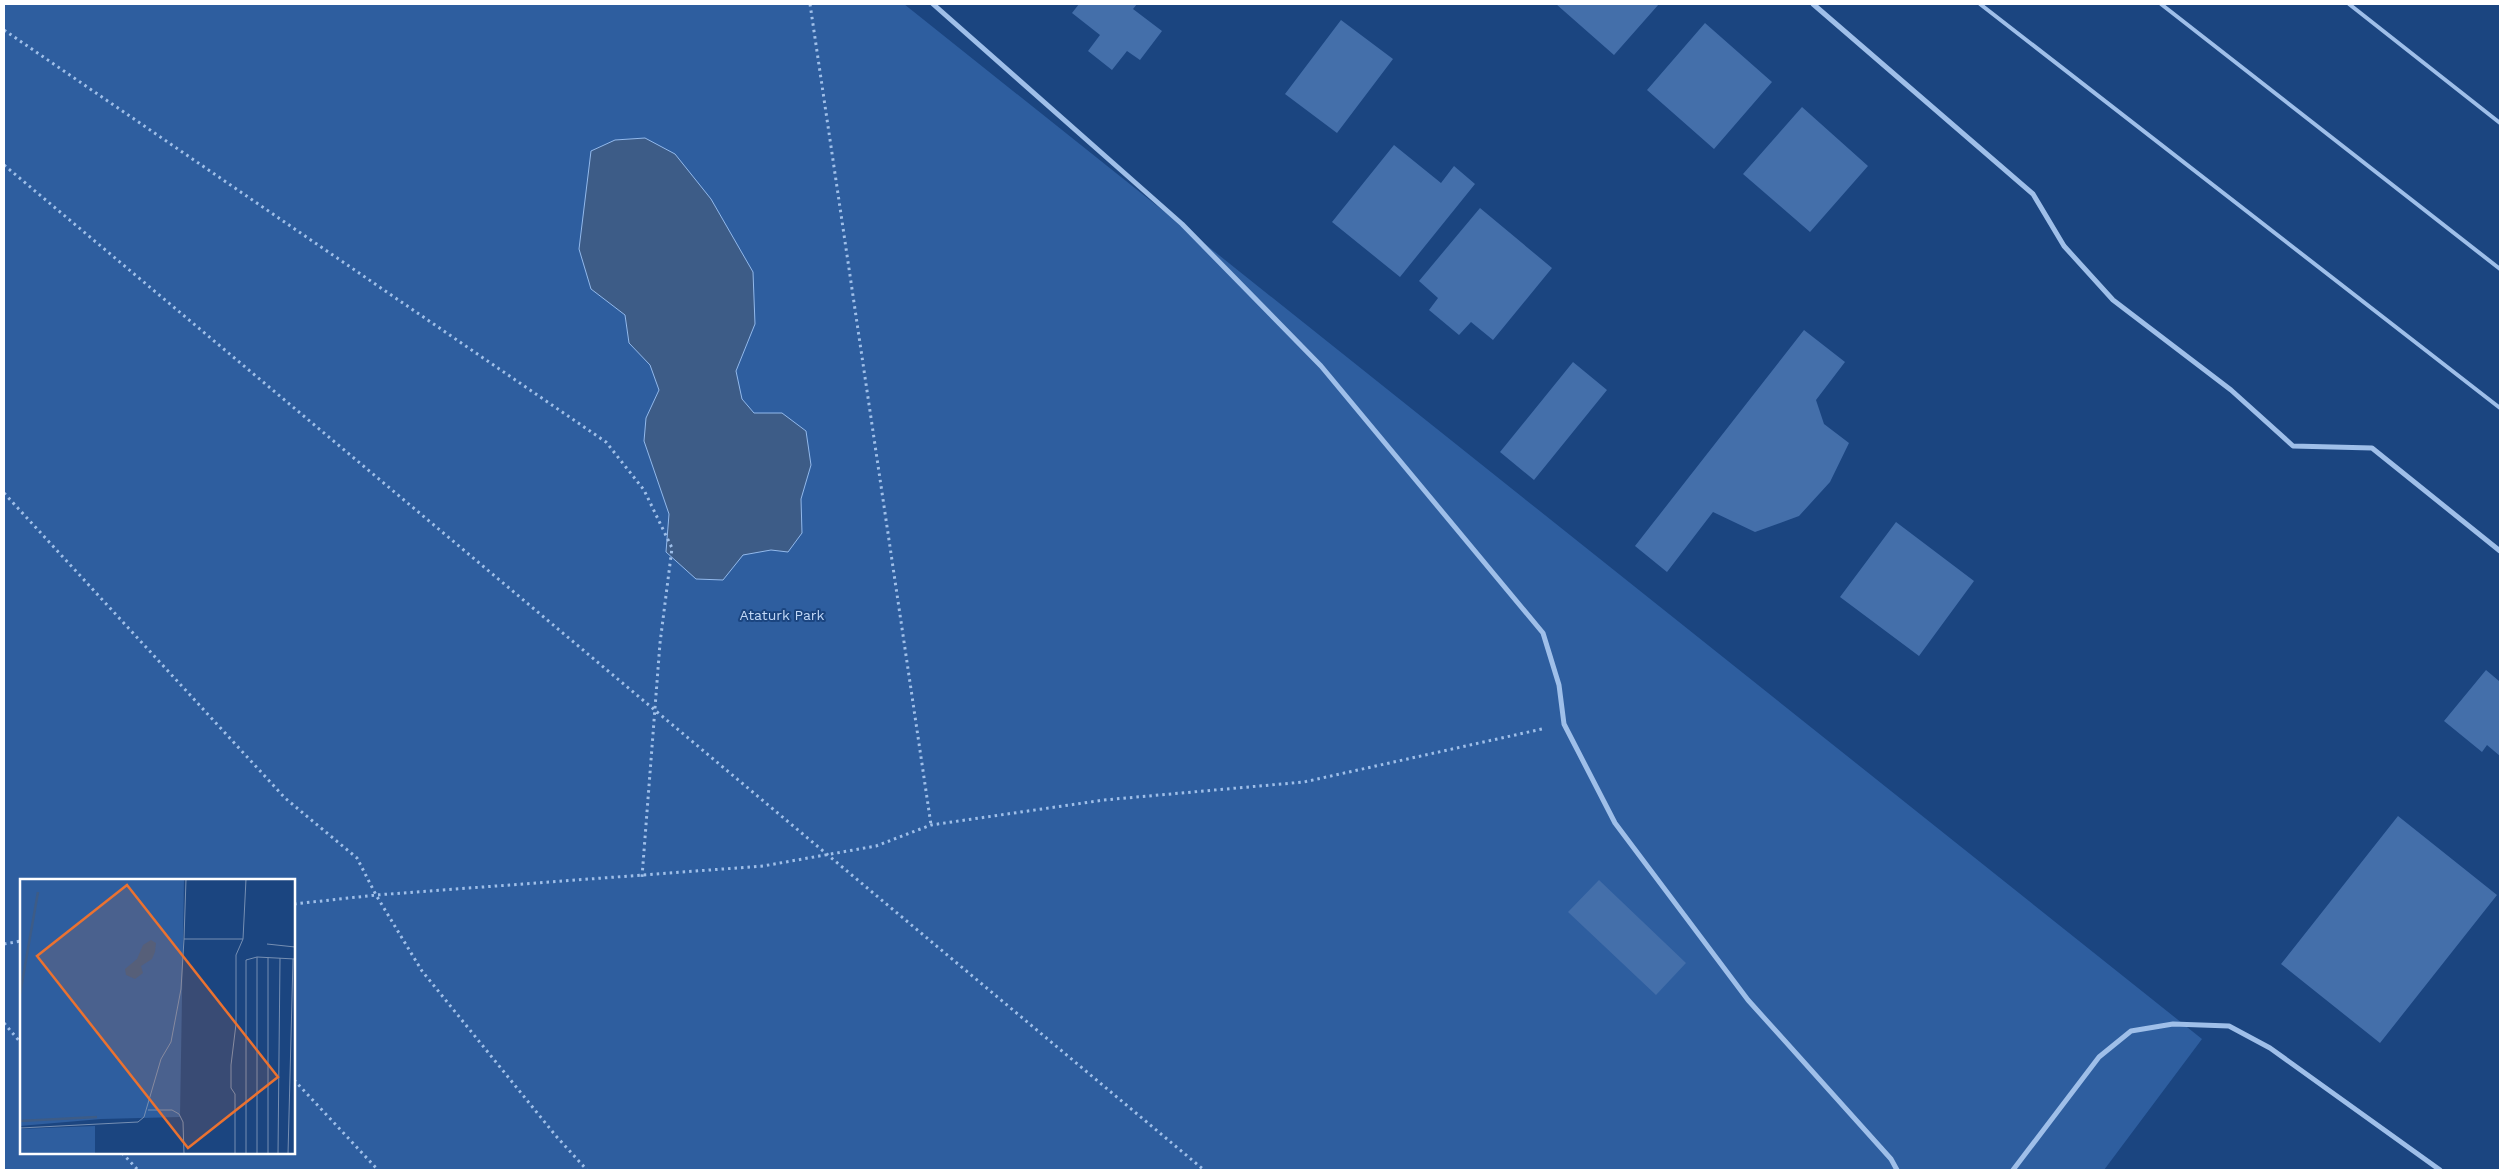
<svg xmlns="http://www.w3.org/2000/svg" width="2504" height="1174" font-family="'Work Sans',sans-serif">
	<style>
		.green { fill: #2e5e9f; fill-rule: evenodd }
		.water { fill: #3d5c87; stroke: #92b9ec }
		.building { fill: #446faa }
		.lines { fill: none; stroke-linecap: round; stroke-linejoin: round }
		.path { stroke: #9fbfe9; stroke-width: 3; stroke-dasharray: 2.5 4; stroke-linecap: butt }
		.lane { stroke: #9fbfe9; stroke-width: 4 }
		.street { stroke: #9fbfe9; stroke-width: 5 }
		.labels { text-anchor: middle; stroke-width: 4; stroke-linejoin: round; paint-order: stroke }
		.park-label { font-size: 14px; fill: #c3d9f7; stroke: #1b4580 }
		.inset-river { fill: none; stroke: #3d5c87; stroke-width: 2.5 }
		.inset-road { fill: none; stroke: #768fb3; stroke-width: 1 }
		.view { fill: #eb7230; fill-opacity: 0.15; stroke: #eb7230; stroke-width: 2.5 }
		.inset-edge { fill: none; stroke: #fff; stroke-width: 2.5 }
	</style>
	<rect width="100%" height="100%" fill="#1b4580"/>
	<path class="green" d="M 4,4 L 904,4 L 2202,1039 L 2104,1170 L 4,1170 ZM 21,880 L 294,880 L 294,1153 L 21,1153 Z"/>
	<path class="water" d="M 645,138 L 675,154 L 711,199 L 753,272 L 755,324 L 736,371 L 742,399 L 754,413 L 782,413 L 806,431 L 811,465 L 801,499 L 802,533 L 788,552 L 771,550 L 743,555 L 723,580 L 696,579 L 666,552 L 669,514 L 644,441 L 646,418 L 659,390 L 650,365 L 629,343 L 625,315 L 591,289 L 579,249 L 591,151 L 615,140 Z"/>
	<path class="building" d="M 1079,4 L 1137,4 L 1133,9 L 1162,31 L 1140,60 L 1127,51 L 1112,70 L 1088,51 L 1100,35 L 1072,13 Z
		M 1556,4 L 1659,4 L 1614,55 Z
		M 1341,20 L 1393,59 L 1337,133 L 1285,94 Z
		M 1705,23 L 1772,82 L 1714,149 L 1647,90 Z
		M 1802,107 L 1868,166 L 1810,232 L 1743,174 Z
		M 1394,145 L 1441,183 L 1454,166 L 1475,184 L 1400,277 L 1332,222 Z
		M 1480,208 L 1552,268 L 1493,340 L 1471,322 L 1459,335 L 1429,310 L 1438,298 L 1419,281 Z
		M 1804,330 L 1845,362 L 1816,400 L 1824,424 L 1849,443 L 1830,482 L 1799,516 L 1755,532 L 1713,512 L 1667,572 L 1635,546 Z
		M 1573,362 L 1607,390 L 1534,480 L 1500,452 Z
		M 1896,522 L 1974,581 L 1919,656 L 1840,597 Z
		M 2486,670 L 2499,681 L 2500,679 L 2500,756 L 2487,745 L 2482,752 L 2444,721 Z
		M 2398,816 L 2497,895 L 2380,1043 L 2281,964 Z
		M 1599,880 L 1686,963 L 1656,995 L 1568,912 Z"/>
	<g class="lines">
		<path class="path" d="M 810,4 L 931,825
			M 4,30 L 606,442 L 644,490 L 672,548 L 660,643 L 642,877
			M 4,165 L 1204,1170
			M 4,493 L 285,798 L 357,858 L 376,895 L 422,971 L 556,1136 L 587,1170
			M 294,904 L 376,895 L 763,866 L 876,846 L 931,825 L 1104,800 L 1304,782 L 1542,729
			M 4,944 L 21,941
			M 4,1023 L 21,1043
			M 294,1080 L 378,1170
			M 122,1153 L 138,1170"/>
		<path class="lane" d="M 1980,4 L 2500,408
			M 2161,4 L 2500,269
			M 2349,4 L 2500,123"/>
		<path class="street" d="M 933,4 L 1182,224 L 1321,366 L 1543,633 L 1559,685 L 1564,724 L 1615,823 L 1748,1000 L 1891,1159 L 1897,1170
			M 1813,4 L 2033,194 L 2064,246 L 2113,300 L 2231,390 L 2293,446 L 2372,448 L 2500,551
			M 2013,1170 L 2099,1057 L 2131,1031 L 2173,1024 L 2229,1026 L 2270,1048 L 2440,1170"/>
	</g>
	<g class="labels">
		<g class="park-label">
			<text x="782" y="620">Ataturk Park</text>
		</g>
	</g>
	<g transform="translate(20 879)">
		<rect width="275" height="275" fill="#1b4580"/>
		<path d="M 0,0 L 164,0 L 160,238 L 81,240 L 0,247 ZM 75,247 L 75,275 L 0,275 L 0,250 Z" fill="#2e5e9f"/>
		<path d="M 131,61 L 136,64 L 135,73 L 132,80 L 121,87 L 123,94 L 115,100 L 106,96 L 105,90 L 117,80 L 123,66 Z" fill="#3d5c87"/>
		<path class="inset-river" d="M 0,115 L 18,13M 0,242 L 77,238"/>
		<path class="inset-road" d="M 166,0 L 164,60 L 223,60 L 216,76 L 216,145 L 211,186 L 211,209 L 215,215 L 215,275M 223,60 L 226,0M 247,65 L 275,68M 237,78 L 237,275M 128,231 L 152,231 L 159,235 L 163,243 L 164,275M 0,249 L 118,243 L 124,238 L 141,180 L 151,163 L 161,110 L 164,60M 226,275 L 226,81 L 237,78 L 275,80M 248,275 L 248,78M 258,275 L 260,79M 268,275 L 273,80"/>
		<path class="view" d="M 107,6 L 258,198 L 168,269 L 17,77 Z"/>
		<rect width="275" height="275" class="inset-edge"/>
	</g>
	<rect width="2504" height="1174" fill="none" stroke="#ffffff" stroke-width="10"/>
</svg>
